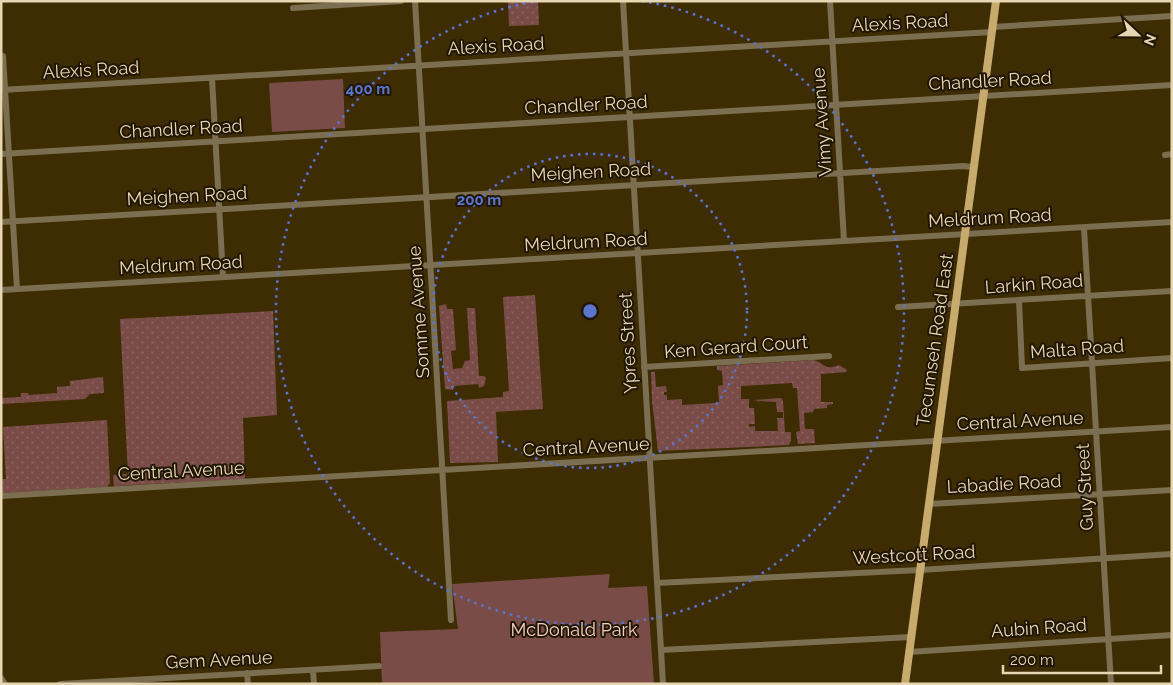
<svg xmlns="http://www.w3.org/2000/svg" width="1173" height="685" font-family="Raleway,sans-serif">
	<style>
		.grass { fill: url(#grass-dots) }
		.park { fill: #794c48 }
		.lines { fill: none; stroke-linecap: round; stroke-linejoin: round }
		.minor { stroke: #7c6e51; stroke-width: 6 }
		.major { stroke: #c7ab6d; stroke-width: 8 }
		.ring { fill: none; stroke: #5a77cd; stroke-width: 2.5; stroke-dasharray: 2.5 5 }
		.labels { text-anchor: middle; stroke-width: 4; stroke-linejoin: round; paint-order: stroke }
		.street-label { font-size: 18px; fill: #e7d6b2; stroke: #201601 }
		.park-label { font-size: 18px; fill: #f6cfcb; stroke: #201601 }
		.centre { fill: #5a77cd; stroke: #201601; stroke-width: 2.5 }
		.ring-label { font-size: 15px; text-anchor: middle; font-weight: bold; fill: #5a77cd; stroke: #201601; stroke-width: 4; stroke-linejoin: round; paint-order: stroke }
	</style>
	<defs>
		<pattern id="grass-dots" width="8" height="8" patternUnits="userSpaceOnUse" patternTransform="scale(1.25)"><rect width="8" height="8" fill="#794c48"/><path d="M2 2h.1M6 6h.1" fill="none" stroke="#8c6560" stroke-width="1.8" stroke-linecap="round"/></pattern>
	</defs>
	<rect width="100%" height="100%" fill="#3e2d02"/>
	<path class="grass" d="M 508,1 L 538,1 L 539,25 L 509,26 Z
		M 535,295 L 543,409 L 496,412 L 498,462 L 450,463 L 447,401 L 503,397 L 503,392 L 509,391 L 503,297 Z
		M 446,304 L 447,309 L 453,309 L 456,350 L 451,351 L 453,369 L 462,368 L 465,361 L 470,360 L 467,308 L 475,308 L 479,376 L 484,376 L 486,378 L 484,386 L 479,388 L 478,384 L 454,386 L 453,390 L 445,389 L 439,306 Z
		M 273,311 L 277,415 L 243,418 L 245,479 L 114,486 L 113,475 L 128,474 L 120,319 Z
		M 814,360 C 826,364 824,371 839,365 L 847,370 L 846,372 L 821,374 L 821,402 L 833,402 L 833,404 L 827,405 L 827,408 L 814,409 L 813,412 L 804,413 L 805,429 L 814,429 L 815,443 L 798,444 L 796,432 L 800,431 L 797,388 L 793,388 L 792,383 L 741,386 L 741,399 L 749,399 L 749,408 L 754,408 L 755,424 L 749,424 L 749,427 L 755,426 L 755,431 L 778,431 L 777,418 L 783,418 L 783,412 L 777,412 L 776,402 L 759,401 L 758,403 L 758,401 L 754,400 L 781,398 L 783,401 L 785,432 L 791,432 L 791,441 L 789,445 L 658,451 L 652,401 L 651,372 L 655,372 L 656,387 L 666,386 L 667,392 L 664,392 L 664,395 L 667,395 L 667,400 L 682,399 L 682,405 L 715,403 L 719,402 L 718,386 L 723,385 L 722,371 L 717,370 L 717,366 Z
		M 103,377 L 104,392 L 103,393 L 90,394 L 85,399 L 1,404 L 1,398 L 21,397 L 21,393 L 28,393 L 29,395 L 57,393 L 57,387 L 70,386 L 70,381 Z
		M 107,420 L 110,483 L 107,487 L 1,493 L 1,479 L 6,479 L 3,427 Z"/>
	<path class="park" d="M 343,79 L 345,128 L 272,132 L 269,83 Z
		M 610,574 L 608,588 L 647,586 L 654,684 L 382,684 L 380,632 L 458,629 L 452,584 Z"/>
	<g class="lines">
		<path class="minor" d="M 415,1 L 451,620
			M 623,1 L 663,684
			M 830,1 L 844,241
			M 293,8 L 401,1
			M 993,27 L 1172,16
			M 3,56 L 17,289
			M 212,78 L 223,277
			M 1,90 L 992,32
			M 1,154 L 1172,85
			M 1165,155 L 1172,154
			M 1,222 L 963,166 L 973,167
			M 1084,228 L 1111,684
			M 1,290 L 1172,222
			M 1019,300 L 1022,368 L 1172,358
			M 898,307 L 1172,291
			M 644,367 L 829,356
			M 1,496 L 1172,427
			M 929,504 L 1172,490
			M 657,583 L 920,570 L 1172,554
			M 661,650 L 911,637
			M 909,652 L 1172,635
			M 313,670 L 314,684
			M 247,673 L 248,684
			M 1,678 L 5,684
			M 60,684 L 379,666"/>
		<path class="major" d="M 905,684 L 996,1"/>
	</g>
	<g class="ring">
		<circle cx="590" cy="311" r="157"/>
		<path d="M642 1A314 314 0 1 1 538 1"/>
	</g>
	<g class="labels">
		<g class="street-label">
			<text transform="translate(900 23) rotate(-3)" y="6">Alexis Road</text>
			<text transform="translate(496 46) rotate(-3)" y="6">Alexis Road</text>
			<text transform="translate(91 70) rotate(-3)" y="6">Alexis Road</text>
			<text transform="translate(990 81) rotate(-3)" y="6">Chandler Road</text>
			<text transform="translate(586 105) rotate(-3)" y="6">Chandler Road</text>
			<text transform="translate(822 122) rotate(-94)" y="6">Vimy Avenue</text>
			<text transform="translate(181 129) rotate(-3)" y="6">Chandler Road</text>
			<text transform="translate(591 172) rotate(-3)" y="6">Meighen Road</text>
			<text transform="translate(187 196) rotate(-3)" y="6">Meighen Road</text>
			<text transform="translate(990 218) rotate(-3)" y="6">Meldrum Road</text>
			<text transform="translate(586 242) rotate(-3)" y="6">Meldrum Road</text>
			<text transform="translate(181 265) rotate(-3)" y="6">Meldrum Road</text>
			<text transform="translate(1034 284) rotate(-4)" y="6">Larkin Road</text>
			<text transform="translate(419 312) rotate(-94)" y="6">Somme Avenue</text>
			<text transform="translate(935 340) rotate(-82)" y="6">Tecumseh Road East</text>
			<text transform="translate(628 343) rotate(-93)" y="6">Ypres Street</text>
			<text transform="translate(736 347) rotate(-4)" y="6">Ken Gerard Court</text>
			<text transform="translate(1077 349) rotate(-4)" y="6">Malta Road</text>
			<text transform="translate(1020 421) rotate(-3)" y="6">Central Avenue</text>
			<text transform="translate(586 447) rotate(-3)" y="6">Central Avenue</text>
			<text transform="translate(181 471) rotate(-3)" y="6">Central Avenue</text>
			<text transform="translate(1004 484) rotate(-3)" y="6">Labadie Road</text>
			<text transform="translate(1085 487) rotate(-93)" y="6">Guy Street</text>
			<text transform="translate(914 555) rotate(-3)" y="6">Westcott Road</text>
			<text transform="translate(1039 628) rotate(-4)" y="6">Aubin Road</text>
			<text transform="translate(219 660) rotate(-3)" y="6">Gem Avenue</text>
		</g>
		<g class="park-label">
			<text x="574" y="636">McDonald Park</text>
		</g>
	</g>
	<circle cx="590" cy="311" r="8" class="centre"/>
	<g class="ring-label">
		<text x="368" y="94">400 m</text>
		<text x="479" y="205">200 m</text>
	</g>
	<rect width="1173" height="685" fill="none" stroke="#e7d6b2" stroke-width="5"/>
	<g transform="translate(1138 35) rotate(112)" stroke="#201601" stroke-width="4" paint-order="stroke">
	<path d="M0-4L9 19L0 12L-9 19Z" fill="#e7d6b2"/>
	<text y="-8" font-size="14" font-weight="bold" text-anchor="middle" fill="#e7d6b2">N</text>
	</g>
	<path d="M1003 665v8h158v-8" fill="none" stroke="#e7d6b2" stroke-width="2.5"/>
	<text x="1010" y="665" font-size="15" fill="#e7d6b2" stroke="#201601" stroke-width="4" paint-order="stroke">200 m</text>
</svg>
